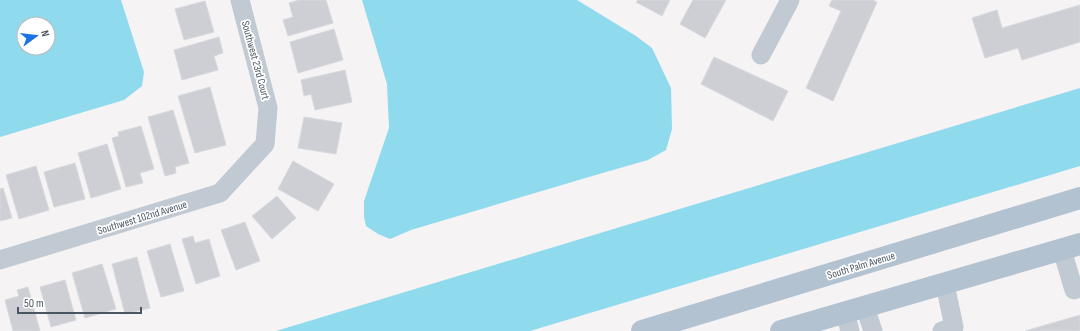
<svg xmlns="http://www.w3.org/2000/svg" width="1080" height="331" font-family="'Sofia Sans Condensed',sans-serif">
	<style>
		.water { fill: #90daee; fill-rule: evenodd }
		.building { fill: #cdcfd5; stroke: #d7d9de }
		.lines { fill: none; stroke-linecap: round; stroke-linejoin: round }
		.minor { stroke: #c1cad2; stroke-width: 19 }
		.major { stroke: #b3c2d1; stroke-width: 22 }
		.labels { text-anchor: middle; stroke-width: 3.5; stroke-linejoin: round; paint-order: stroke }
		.street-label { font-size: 11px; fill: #4a5661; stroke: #fff }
	</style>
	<rect width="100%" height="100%" fill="#f5f3f3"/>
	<path class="water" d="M 0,0 L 121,0 L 144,72 L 142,86 L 124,100 L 0,137 ZM 24,24 L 48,24 L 48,48 L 24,48 Z
		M 362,0 L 577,0 L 636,36 L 652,48 L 671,88 L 672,129 L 666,150 L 648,160 L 599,174 L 411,230 L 390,239 L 378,234 L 366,226 L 364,217 L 364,201 L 389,128 L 387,84 Z
		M 1080,88 L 1080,166 L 530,331 L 276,331 Z"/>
	<path class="building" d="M 299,0 L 326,0 L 333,23 L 288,36 L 283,20 L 293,17 L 289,3 Z
		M 638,0 L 670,0 L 662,16 L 636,2 Z
		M 693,0 L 726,0 L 705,38 L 680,24 Z
		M 832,0 L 872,0 L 877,2 L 833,101 L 806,88 L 841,11 L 829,6 Z
		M 205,1 L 214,32 L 184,40 L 175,9 Z
		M 1080,5 L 1080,42 L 1022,60 L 1018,48 L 985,58 L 972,18 L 997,10 L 1002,28 Z
		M 334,29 L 343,60 L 298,73 L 290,42 Z
		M 219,37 L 223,53 L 214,56 L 218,70 L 182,80 L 174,50 Z
		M 714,57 L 788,91 L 773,121 L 701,84 Z
		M 345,70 L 352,102 L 315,110 L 311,94 L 304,96 L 301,80 Z
		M 210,87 L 226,145 L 195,153 L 178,96 Z
		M 173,110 L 189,163 L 175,167 L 176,173 L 165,176 L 148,117 Z
		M 304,117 L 342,123 L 336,154 L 298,148 Z
		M 141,126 L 154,169 L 140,173 L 143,183 L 126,187 L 112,138 L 119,136 L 118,132 Z
		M 107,144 L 121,189 L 91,198 L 78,153 Z
		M 293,161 L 334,184 L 318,211 L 278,189 Z
		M 75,163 L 85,199 L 54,207 L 44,172 Z
		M 36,166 L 49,210 L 19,219 L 6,175 Z
		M 3,188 L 12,218 L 0,221 L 0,189 Z
		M 277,196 L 296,218 L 272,239 L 252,216 Z
		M 245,222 L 260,261 L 236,270 L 221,230 Z
		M 193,236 L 195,243 L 209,239 L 220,276 L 196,284 L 182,239 Z
		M 170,244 L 184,291 L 161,297 L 147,251 Z
		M 137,257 L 150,308 L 125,314 L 112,264 Z
		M 102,264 L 116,309 L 85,318 L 72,273 Z
		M 65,280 L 76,320 L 51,327 L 40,287 Z
		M 28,287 L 40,331 L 13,331 L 5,300 L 19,296 L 17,290 Z
		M 1080,315 L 1080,331 L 1025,331 Z"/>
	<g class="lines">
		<path class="minor" d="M 761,55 L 790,0
			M 1062,250 L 1074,290
			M 0,260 L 220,193 L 265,144 L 268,108 L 240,0
			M 865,307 L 873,331
			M 845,312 L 850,331
			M 942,331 L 954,327 L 945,284"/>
		<path class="major" d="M 642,331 L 1080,198
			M 781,331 L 1080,244"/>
	</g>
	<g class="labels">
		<g class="street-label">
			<text transform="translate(256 60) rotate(75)" y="4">Southwest 23rd Court</text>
			<text transform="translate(142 217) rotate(-17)" y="4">Southwest 102nd Avenue</text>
			<text transform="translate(861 265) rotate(-17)" y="4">South Palm Avenue</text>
		</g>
	</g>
	<g transform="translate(36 36) rotate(75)"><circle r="19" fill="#ffffff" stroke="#b7bbc0"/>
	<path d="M0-3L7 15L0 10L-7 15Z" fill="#1a73e8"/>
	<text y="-6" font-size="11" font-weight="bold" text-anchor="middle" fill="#4a5661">N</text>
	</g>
	<path d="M18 307v6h123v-6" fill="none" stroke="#4a5661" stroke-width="2"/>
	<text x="24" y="307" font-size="12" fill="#4a5661" stroke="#ffffff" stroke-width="3" paint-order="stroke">50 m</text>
</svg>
